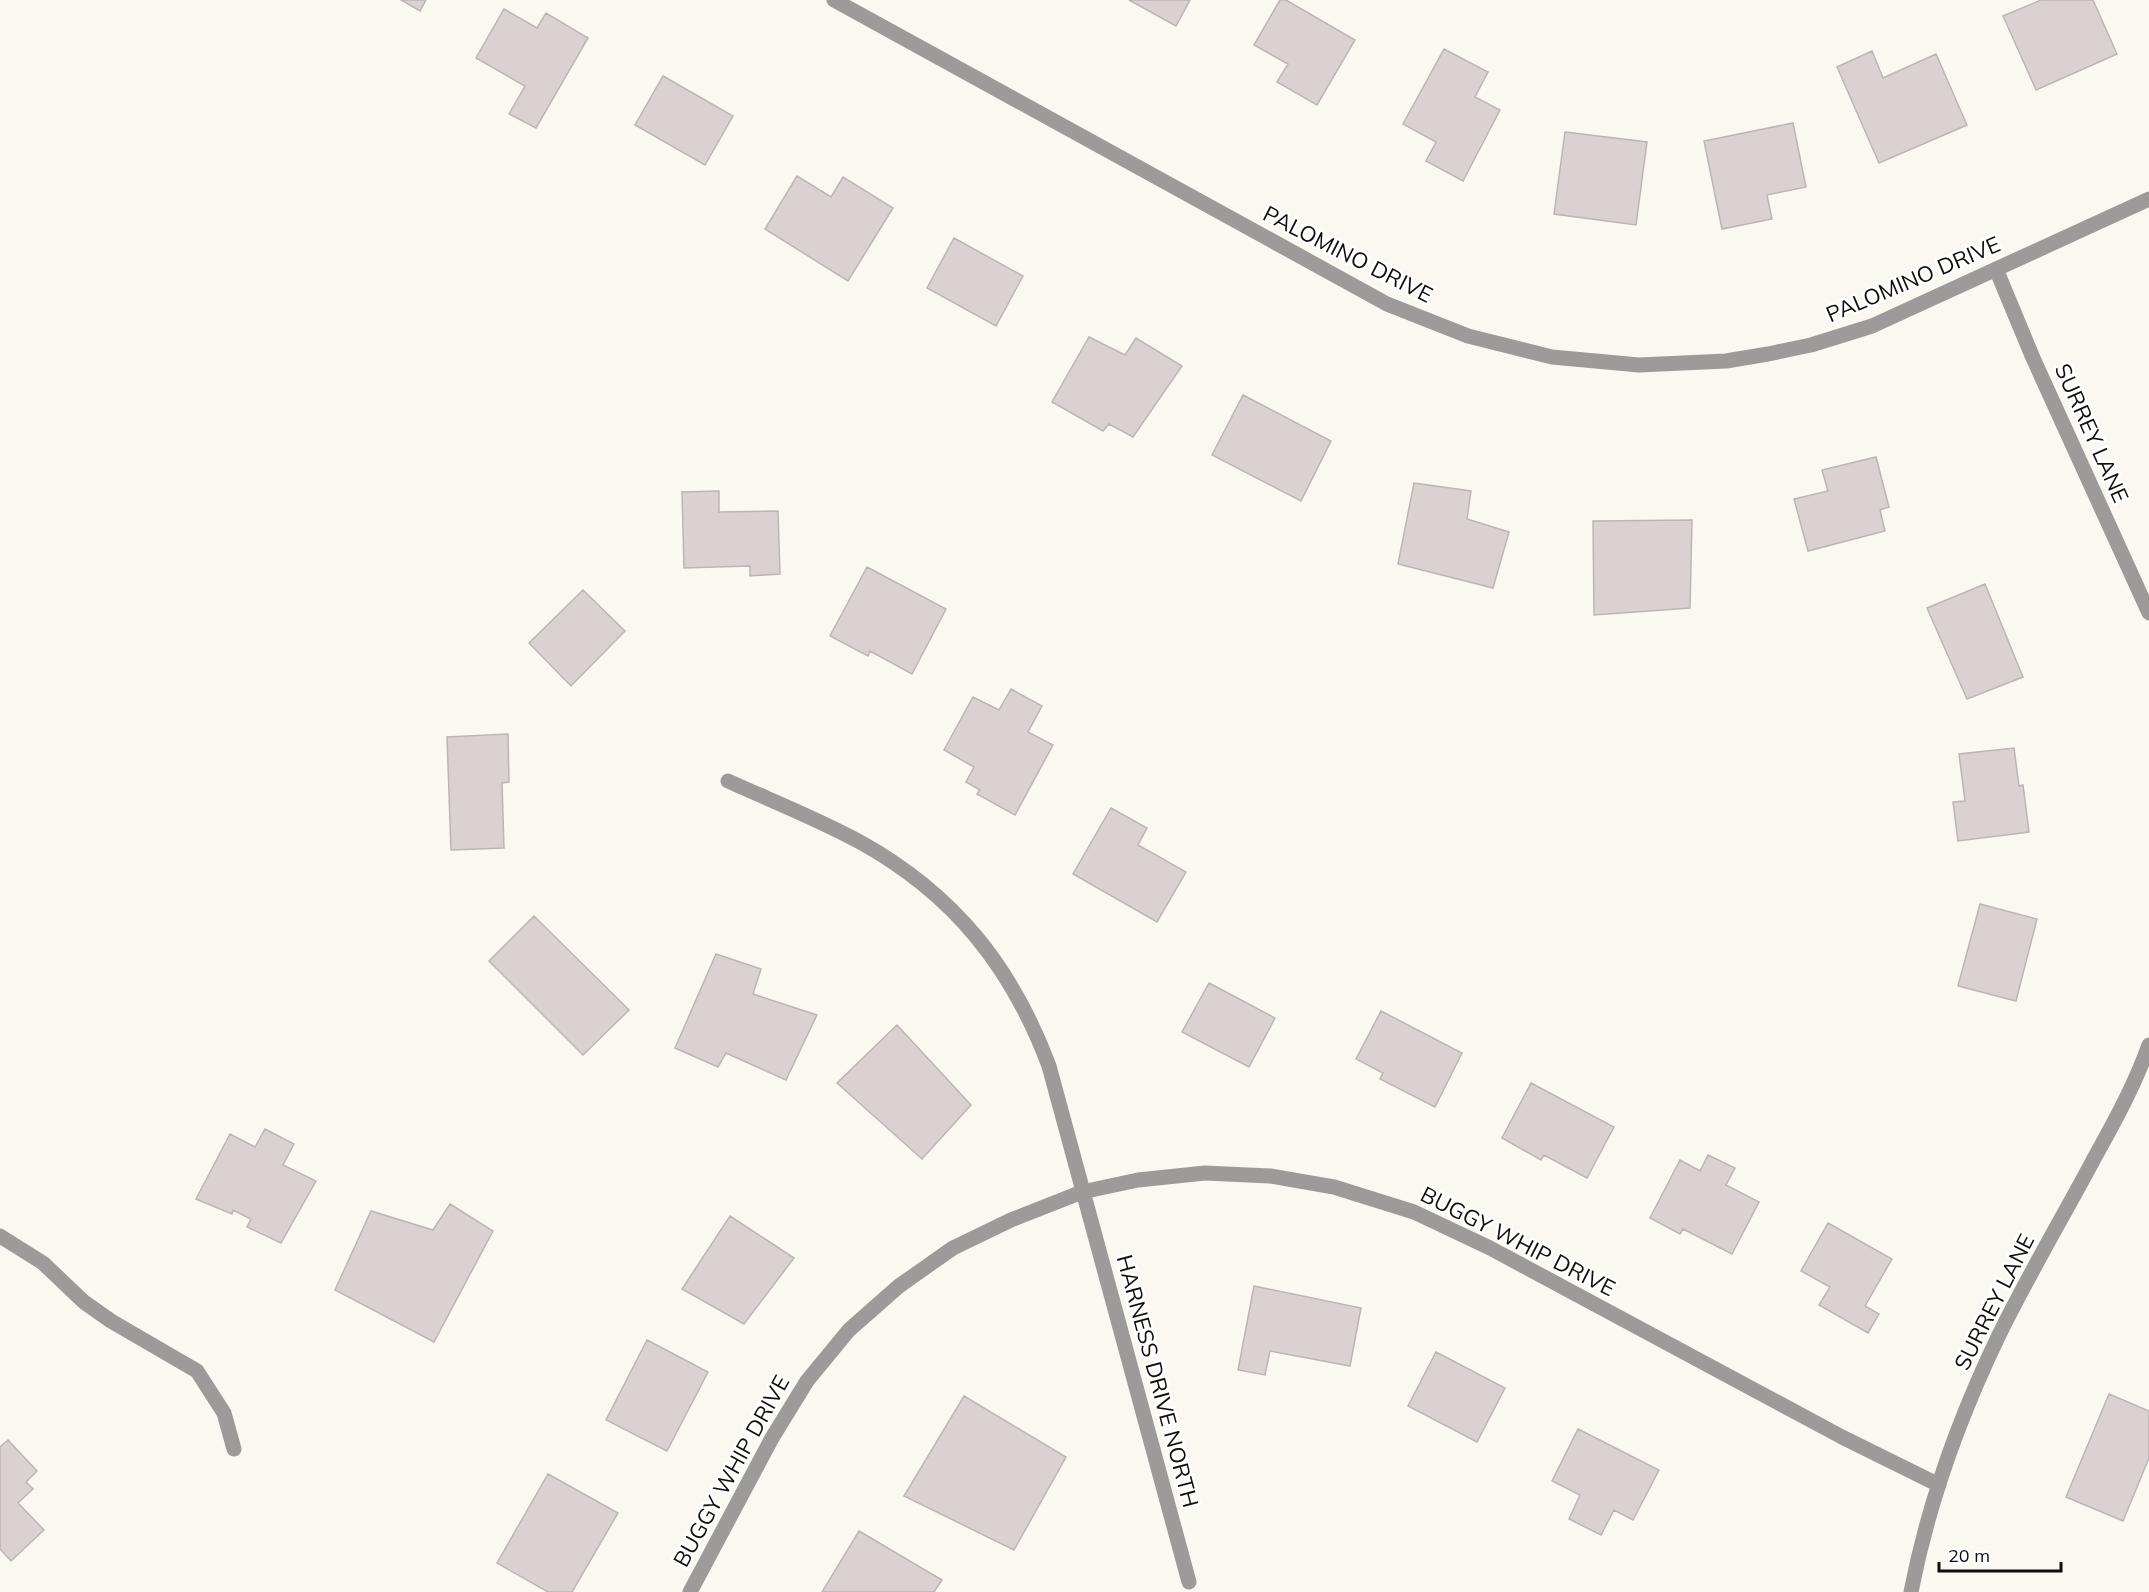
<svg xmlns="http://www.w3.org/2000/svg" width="2149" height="1592" font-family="Mulish,sans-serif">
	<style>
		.building { fill: #dad2d1; stroke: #bdb5b5; stroke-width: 1.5 }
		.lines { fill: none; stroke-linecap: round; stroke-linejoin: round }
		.minor { stroke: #9c9b99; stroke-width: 15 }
		.labels { text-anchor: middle; stroke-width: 5; stroke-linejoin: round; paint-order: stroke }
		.street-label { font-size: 22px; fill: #0f0e0c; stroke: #fff }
	</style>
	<rect width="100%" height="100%" fill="#fbf8f2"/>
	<path class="building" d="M 401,0 L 426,0 L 420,11 Z
		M 1129,0 L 1190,0 L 1176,26 Z
		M 1280,0 L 1286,0 L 1355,40 L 1317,105 L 1277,82 L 1288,64 L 1254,45 Z
		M 2041,0 L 2093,0 L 2117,54 L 2036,90 L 2003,16 Z
		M 504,9 L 537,28 L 546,13 L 588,38 L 536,128 L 509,114 L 525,86 L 476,58 Z
		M 1444,49 L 1488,72 L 1475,97 L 1500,110 L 1463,181 L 1426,161 L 1436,142 L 1403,124 Z
		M 1872,51 L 1883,78 L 1936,54 L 1967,125 L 1879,163 L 1837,67 Z
		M 663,76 L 733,116 L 705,165 L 635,125 Z
		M 1793,123 L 1806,187 L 1767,195 L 1772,219 L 1722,229 L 1704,141 Z
		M 1565,132 L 1647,142 L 1636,225 L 1554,214 Z
		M 797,176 L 831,197 L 843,177 L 893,208 L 848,281 L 765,229 Z
		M 954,238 L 1023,276 L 996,326 L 927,288 Z
		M 1089,337 L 1125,355 L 1136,338 L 1182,366 L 1133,437 L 1109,424 L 1103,431 L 1052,402 Z
		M 1243,395 L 1331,441 L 1301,501 L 1212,455 Z
		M 1876,457 L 1889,507 L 1880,510 L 1885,531 L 1808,551 L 1794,499 L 1828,491 L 1822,470 Z
		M 1414,483 L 1471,491 L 1467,519 L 1509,532 L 1493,588 L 1398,564 Z
		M 719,491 L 719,512 L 778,511 L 780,574 L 750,576 L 750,566 L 684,568 L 682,492 Z
		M 1692,520 L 1690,608 L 1594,615 L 1593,521 Z
		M 867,567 L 946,609 L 912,674 L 870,651 L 868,656 L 830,636 Z
		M 1985,584 L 2023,677 L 1967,699 L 1927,608 Z
		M 583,590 L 625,631 L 571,686 L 529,643 Z
		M 1011,689 L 1042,706 L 1028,732 L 1053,745 L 1015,815 L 977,794 L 980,790 L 966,782 L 974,767 L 944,750 L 973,697 L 999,710 Z
		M 508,734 L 509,782 L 502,783 L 504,848 L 451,850 L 447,737 Z
		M 2014,748 L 2019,786 L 2023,785 L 2029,832 L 1958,841 L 1953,802 L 1965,801 L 1959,754 Z
		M 1111,808 L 1147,828 L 1138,845 L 1186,872 L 1157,922 L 1073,874 Z
		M 1980,904 L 2037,919 L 2016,1001 L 1958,986 Z
		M 534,916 L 629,1010 L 583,1055 L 489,961 Z
		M 716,954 L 761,969 L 753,994 L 817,1015 L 786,1080 L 726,1053 L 718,1067 L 675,1048 Z
		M 1209,983 L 1275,1018 L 1249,1067 L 1182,1032 Z
		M 1381,1011 L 1462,1053 L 1435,1107 L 1380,1079 L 1383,1073 L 1356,1059 Z
		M 897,1025 L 971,1105 L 922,1159 L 837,1083 Z
		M 1531,1083 L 1614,1127 L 1587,1178 L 1544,1155 L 1541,1160 L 1502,1138 Z
		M 265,1129 L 294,1144 L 283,1165 L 316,1181 L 281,1243 L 247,1227 L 251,1219 L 233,1210 L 232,1214 L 196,1199 L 230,1134 L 255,1147 Z
		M 1708,1155 L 1735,1168 L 1726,1185 L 1759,1202 L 1732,1254 L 1683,1229 L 1680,1234 L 1650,1218 L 1680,1160 L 1700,1171 Z
		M 450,1204 L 493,1231 L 434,1342 L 335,1290 L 371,1211 L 433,1230 Z
		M 730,1216 L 794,1258 L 744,1324 L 682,1289 Z
		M 1828,1223 L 1892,1259 L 1865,1306 L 1879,1314 L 1868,1333 L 1819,1305 L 1830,1287 L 1801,1271 Z
		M 1254,1286 L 1361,1308 L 1350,1366 L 1270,1351 L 1265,1375 L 1238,1370 Z
		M 647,1340 L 708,1372 L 667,1451 L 606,1420 Z
		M 1436,1352 L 1505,1388 L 1477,1442 L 1408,1406 Z
		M 2109,1394 L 2149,1411 L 2149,1458 L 2123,1521 L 2066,1497 Z
		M 964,1396 L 1066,1457 L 1014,1550 L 904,1496 Z
		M 1578,1429 L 1659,1470 L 1633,1520 L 1614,1510 L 1601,1535 L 1569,1519 L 1580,1495 L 1552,1481 Z
		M 8,1440 L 37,1471 L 26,1482 L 33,1489 L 18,1503 L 44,1530 L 11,1561 L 0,1549 L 0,1447 Z
		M 548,1474 L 618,1513 L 572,1592 L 548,1592 L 497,1563 Z
		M 859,1531 L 942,1580 L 934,1592 L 822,1592 Z"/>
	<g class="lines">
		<path class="minor" d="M 834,0 L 1387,304 L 1468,336 L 1552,357 L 1639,365 L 1726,361 L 1768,354 L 1811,345 L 1872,326 L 2149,199
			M 1996,269 L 2033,358 L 2149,613
			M 728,781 C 772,801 818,819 860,842 C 954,894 1012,967 1049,1066 L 1189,1582
			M 0,1236 L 43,1263 L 84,1302 L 111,1321 L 197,1371 L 224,1413 L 234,1449
			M 690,1592 L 772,1438 L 807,1381 L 849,1330 L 899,1286 L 953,1248 L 1011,1220 L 1082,1192 L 1138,1180 L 1205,1173 L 1270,1176 L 1334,1187 L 1414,1212 L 1490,1248 L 1842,1437 L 1939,1485
			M 1911,1592 C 1928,1504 1960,1416 1999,1335 C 2029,1274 2064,1215 2096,1155 C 2116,1119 2135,1084 2149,1045"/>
	</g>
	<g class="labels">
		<g class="street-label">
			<text transform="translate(1348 254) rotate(27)" y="8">PALOMINO DRIVE</text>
			<text transform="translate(1913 279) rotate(-23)" y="8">PALOMINO DRIVE</text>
			<text transform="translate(2092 433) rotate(66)" y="8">SURREY LANE</text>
			<text transform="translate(1518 1241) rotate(27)" y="8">BUGGY WHIP DRIVE</text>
			<text transform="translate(1994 1302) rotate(-63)" y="8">SURREY LANE</text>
			<text transform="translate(1158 1381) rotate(75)" y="8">HARNESS DRIVE NORTH</text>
			<text transform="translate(731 1471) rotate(-61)" y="8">BUGGY WHIP DRIVE</text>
		</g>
	</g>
	<path d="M1939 1562v9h122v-9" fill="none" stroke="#0f0e0c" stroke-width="3"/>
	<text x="1948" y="1562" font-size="18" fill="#0f0e0c" stroke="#ffffff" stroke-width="4.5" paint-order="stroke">20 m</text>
</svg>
